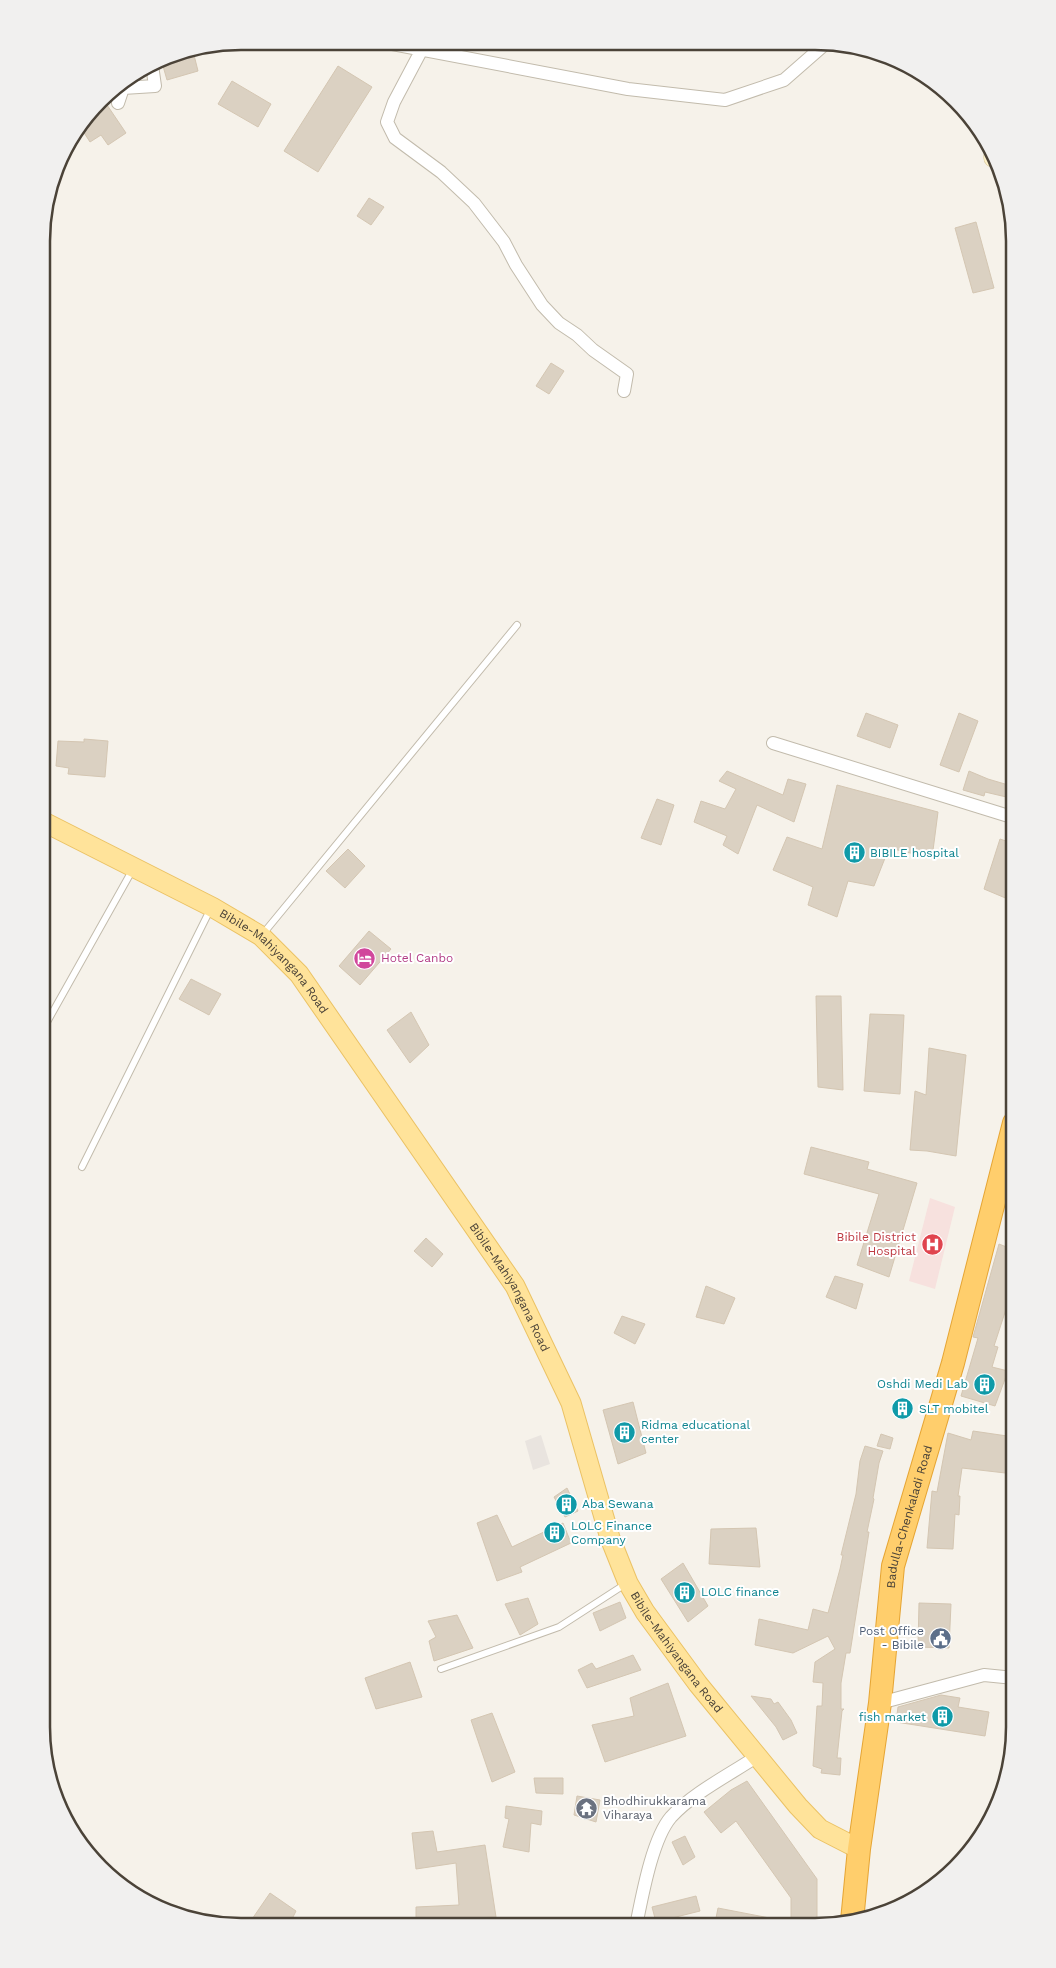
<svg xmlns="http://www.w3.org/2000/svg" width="1056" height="1968" font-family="'Work Sans',sans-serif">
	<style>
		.industrial { fill: #e9e4df }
		.medical { fill: #f7e1de }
		.building { fill: #dbd1c2; stroke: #d4c6b2 }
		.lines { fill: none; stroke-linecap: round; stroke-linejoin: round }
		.lane-casing { stroke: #c2bbac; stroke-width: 8 }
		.street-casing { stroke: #c2bbac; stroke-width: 14 }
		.secondary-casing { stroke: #d8c798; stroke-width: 19 }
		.primary-casing { stroke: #ebc264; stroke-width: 21 }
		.highway-casing { stroke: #e6a534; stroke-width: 24 }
		.lane { stroke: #fff; stroke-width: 6 }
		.street { stroke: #fff; stroke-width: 12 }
		.secondary { stroke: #fff3cb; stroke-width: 18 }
		.primary { stroke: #ffe39a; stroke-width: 19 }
		.highway { stroke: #ffce6c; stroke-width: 22 }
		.labels { text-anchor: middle; stroke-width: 4; stroke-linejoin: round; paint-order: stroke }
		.culture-label { font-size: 12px; fill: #0d838f; stroke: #fff; text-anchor: start }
		.hotel-label { font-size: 12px; fill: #b23c85; stroke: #fff; text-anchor: start }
		.street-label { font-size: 12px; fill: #4b4338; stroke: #fff }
		.health-label { font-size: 12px; fill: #be3a42; stroke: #fff; text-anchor: end }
		.service-label { font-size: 12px; fill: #4e5e75; stroke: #fff; text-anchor: end }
		.worship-label { font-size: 12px; fill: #5b616d; stroke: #fff; text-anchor: start }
		.rim { fill: none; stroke: #4b4338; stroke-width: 2.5 }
	</style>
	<rect width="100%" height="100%" fill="#f6f2ea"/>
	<path class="industrial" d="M 541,1435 L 550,1464 L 533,1470 L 525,1441 Z"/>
	<path class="medical" d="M 930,1198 L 955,1207 L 935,1289 L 909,1281 Z"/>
	<path class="building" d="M 193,51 L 198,71 L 167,80 L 161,59 L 165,56 Z
		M 338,66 L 372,87 L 318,172 L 284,151 Z
		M 232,81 L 271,104 L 258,127 L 218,104 Z
		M 103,99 L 126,133 L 108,145 L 101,135 L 90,142 L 81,128 Z
		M 369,198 L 384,207 L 371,225 L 357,216 Z
		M 976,222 L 994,288 L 973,293 L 955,228 Z
		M 551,363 L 564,371 L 549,394 L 536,386 Z
		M 866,713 L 898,725 L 890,748 L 857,736 Z
		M 959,713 L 978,721 L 959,772 L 940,765 Z
		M 84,739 L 108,741 L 105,777 L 68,774 L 69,768 L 56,766 L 58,741 L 84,742 Z
		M 727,771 L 783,795 L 788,779 L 806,784 L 794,822 L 757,805 L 738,854 L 723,845 L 727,836 L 694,822 L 701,801 L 725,809 L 736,789 L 719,781 Z
		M 969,771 L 988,779 L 1015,787 L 1015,799 L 985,792 L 984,796 L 963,790 Z
		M 837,785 L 938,812 L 932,858 L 889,848 L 874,886 L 848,881 L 837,917 L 808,905 L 813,887 L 773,870 L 787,837 L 822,849 Z
		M 657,799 L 674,805 L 661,845 L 641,838 Z
		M 1000,839 L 1015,844 L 1015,902 L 984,889 Z
		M 348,849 L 365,866 L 345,888 L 326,871 Z
		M 369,931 L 391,949 L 360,985 L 339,966 Z
		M 191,979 L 221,994 L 209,1015 L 179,999 Z
		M 816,996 L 841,996 L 843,1090 L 818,1087 Z
		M 411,1012 L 429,1045 L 410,1063 L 387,1030 Z
		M 870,1014 L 904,1015 L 900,1094 L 864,1091 Z
		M 929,1048 L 966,1055 L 956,1156 L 927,1151 L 910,1150 L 915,1091 L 926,1095 Z
		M 811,1147 L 869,1162 L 867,1169 L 917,1183 L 889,1277 L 857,1265 L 879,1194 L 804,1174 Z
		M 426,1238 L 443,1254 L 432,1267 L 414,1251 Z
		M 999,1244 L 1014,1250 L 1014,1298 L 1010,1297 L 994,1346 L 998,1347 L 992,1367 L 1008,1371 L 995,1406 L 961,1396 L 978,1338 L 973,1337 Z
		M 835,1276 L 863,1284 L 856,1309 L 826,1297 Z
		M 706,1286 L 735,1298 L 724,1324 L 696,1317 Z
		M 622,1316 L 645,1324 L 635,1344 L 614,1333 Z
		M 633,1402 L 646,1453 L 618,1464 L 603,1410 Z
		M 973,1431 L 1014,1437 L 1014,1474 L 962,1468 L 958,1496 L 960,1496 L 959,1515 L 955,1514 L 953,1549 L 927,1548 L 932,1491 L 937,1492 L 948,1433 L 971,1440 Z
		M 881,1434 L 893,1438 L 890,1449 L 877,1446 Z
		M 865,1446 L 883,1451 L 879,1463 L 873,1498 L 874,1499 L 867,1532 L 869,1532 L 850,1653 L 846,1653 L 841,1683 L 841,1709 L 844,1709 L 842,1711 L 837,1758 L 841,1758 L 840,1775 L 821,1773 L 822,1769 L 813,1766 L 817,1706 L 822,1706 L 823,1683 L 813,1682 L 815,1662 L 835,1649 L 828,1636 L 793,1653 L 755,1645 L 759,1619 L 808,1630 L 813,1609 L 828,1613 L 840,1569 L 843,1555 L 841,1555 L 856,1494 L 860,1461 Z
		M 567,1488 L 578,1511 L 565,1517 L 554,1497 Z
		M 497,1515 L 512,1547 L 563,1523 L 571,1543 L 520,1567 L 522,1572 L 497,1581 L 477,1523 Z
		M 756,1528 L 760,1567 L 709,1564 L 711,1529 Z
		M 683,1563 L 708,1606 L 688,1622 L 661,1579 Z
		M 528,1598 L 538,1624 L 520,1635 L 505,1604 Z
		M 620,1602 L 626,1618 L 600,1631 L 593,1613 Z
		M 919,1603 L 951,1604 L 949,1648 L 918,1647 Z
		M 457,1615 L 473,1648 L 434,1661 L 429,1641 L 436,1637 L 428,1621 Z
		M 633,1655 L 641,1670 L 587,1688 L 578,1670 L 592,1663 L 596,1669 Z
		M 410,1662 L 422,1697 L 376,1709 L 365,1678 Z
		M 668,1683 L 686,1736 L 605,1762 L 592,1725 L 634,1716 L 630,1698 Z
		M 941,1695 L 960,1698 L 958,1707 L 989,1712 L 985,1736 L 896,1722 L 898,1707 Z
		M 751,1696 L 771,1699 L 774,1704 L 778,1702 L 791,1720 L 797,1733 L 783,1740 L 776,1727 Z
		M 492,1713 L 515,1772 L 492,1782 L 471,1720 Z
		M 534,1778 L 563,1778 L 563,1794 L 536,1793 Z
		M 747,1781 L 817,1879 L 817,1926 L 791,1927 L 791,1898 L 736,1821 L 721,1833 L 704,1812 L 731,1790 Z
		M 577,1796 L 600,1800 L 596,1822 L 574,1815 Z
		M 506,1806 L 542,1811 L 541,1825 L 531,1823 L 529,1852 L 503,1847 L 509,1819 L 505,1818 Z
		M 433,1831 L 437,1852 L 485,1845 L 496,1917 L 446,1919 L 447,1926 L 416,1926 L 416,1907 L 459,1905 L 456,1863 L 416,1869 L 412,1833 Z
		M 685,1836 L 695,1857 L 683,1865 L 672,1842 Z
		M 270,1893 L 296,1911 L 289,1925 L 248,1925 Z
		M 696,1896 L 700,1911 L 656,1922 L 652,1907 Z
		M 718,1908 L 785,1921 L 784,1927 L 732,1927 L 715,1923 Z"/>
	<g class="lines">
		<defs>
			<path id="lane" d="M 262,935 L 517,625
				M 42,1031 L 133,869
				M 82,1167 L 211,908
				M 441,1669 L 559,1627 L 627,1583"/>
			<path id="street" d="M 382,42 L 628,89 L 725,100 L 784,80 L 824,45
				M 421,51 L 394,102 L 387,122 L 395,138 L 441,172 L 474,203 L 504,242 L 516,265 L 542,305 L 559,323 L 577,335 L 593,350 L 627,374 L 624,391
				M 118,103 L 123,88 L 155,86 L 152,65
				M 773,743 L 1015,818
				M 880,1703 L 984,1675 L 1014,1678
				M 636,1926 C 642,1897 652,1839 671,1817 C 693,1793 729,1775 756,1757"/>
			<path id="secondary" d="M 993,158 L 993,155"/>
			<g id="primary">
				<path id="s1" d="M 42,821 L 212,907 L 261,936 L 299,974 L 515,1286 L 571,1403 L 610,1538 L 628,1583 L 645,1612 L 698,1684 L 798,1806 L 820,1829 L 859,1849"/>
			</g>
			<g id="highway">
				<path id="s2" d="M 852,1921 L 859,1849 L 880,1703 L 893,1566 L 953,1363 L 1014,1123"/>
			</g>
		</defs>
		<use href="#lane" class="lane-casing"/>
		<use href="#street" class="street-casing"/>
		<use href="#secondary" class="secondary-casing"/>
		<use href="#primary" class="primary-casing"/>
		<use href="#highway" class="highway-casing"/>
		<use href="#lane" class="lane"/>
		<use href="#street" class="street"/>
		<use href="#secondary" class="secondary"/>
		<use href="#primary" class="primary"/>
		<use href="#highway" class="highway"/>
	</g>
	<defs>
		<symbol id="building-disc" viewBox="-11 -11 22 22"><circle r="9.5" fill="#0f9aa8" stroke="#fff"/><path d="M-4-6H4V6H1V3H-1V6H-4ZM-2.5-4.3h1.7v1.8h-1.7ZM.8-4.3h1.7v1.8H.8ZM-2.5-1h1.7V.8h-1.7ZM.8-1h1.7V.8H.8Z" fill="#fff"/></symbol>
		<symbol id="hotel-disc" viewBox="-11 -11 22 22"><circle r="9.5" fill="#d1479c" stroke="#fff"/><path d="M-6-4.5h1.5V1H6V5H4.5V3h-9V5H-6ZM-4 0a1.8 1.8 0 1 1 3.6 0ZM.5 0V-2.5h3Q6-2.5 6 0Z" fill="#fff"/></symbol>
		<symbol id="hospital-disc" viewBox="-11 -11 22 22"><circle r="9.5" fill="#e0444e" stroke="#fff"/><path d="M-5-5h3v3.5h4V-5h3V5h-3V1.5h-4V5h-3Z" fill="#fff"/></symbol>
		<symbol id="civic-disc" viewBox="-11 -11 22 22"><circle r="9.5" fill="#5c6f8a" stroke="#fff"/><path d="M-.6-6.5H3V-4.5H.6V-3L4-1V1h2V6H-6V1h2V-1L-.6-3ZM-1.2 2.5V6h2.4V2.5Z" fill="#fff"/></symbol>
		<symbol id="temple-disc" viewBox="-11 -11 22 22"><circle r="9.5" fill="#6b7280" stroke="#fff"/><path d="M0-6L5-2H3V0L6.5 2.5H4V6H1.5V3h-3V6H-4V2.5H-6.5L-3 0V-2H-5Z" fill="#fff"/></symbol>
	</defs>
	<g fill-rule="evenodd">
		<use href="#building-disc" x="842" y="840" width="25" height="25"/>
		<use href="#hotel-disc" x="352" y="946" width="25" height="25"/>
		<use href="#hospital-disc" x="920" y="1232" width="25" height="25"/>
		<use href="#building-disc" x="972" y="1372" width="25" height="25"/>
		<use href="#building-disc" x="890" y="1396" width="25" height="25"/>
		<use href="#building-disc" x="612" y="1420" width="25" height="25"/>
		<use href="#building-disc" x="554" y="1492" width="25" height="25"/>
		<use href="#building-disc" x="542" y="1520" width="25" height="25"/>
		<use href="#building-disc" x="672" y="1580" width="25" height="25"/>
		<use href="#civic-disc" x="928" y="1626" width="25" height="25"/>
		<use href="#building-disc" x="930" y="1704" width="25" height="25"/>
		<use href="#temple-disc" x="574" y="1796" width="25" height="25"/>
	</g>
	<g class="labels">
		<g class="culture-label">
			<text x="870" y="857">BIBILE hospital</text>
			<text x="968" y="1388" text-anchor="end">Oshdi Medi Lab</text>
			<text x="919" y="1413">SLT mobitel</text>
			<text x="641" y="1429">Ridma educational<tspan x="641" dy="14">center</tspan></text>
			<text x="582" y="1508">Aba Sewana</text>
			<text x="571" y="1530">LOLC Finance<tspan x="571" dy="14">Company</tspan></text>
			<text x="701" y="1596">LOLC finance</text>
			<text x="926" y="1721" text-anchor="end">fish market</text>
		</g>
		<g class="hotel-label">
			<text x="381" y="962">Hotel Canbo</text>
		</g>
		<g class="street-label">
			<text dy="4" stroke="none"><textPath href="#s1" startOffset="274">Bibile-Mahiyangana Road</textPath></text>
			<text dy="4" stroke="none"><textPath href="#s1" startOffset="679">Bibile-Mahiyangana Road</textPath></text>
			<text dy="4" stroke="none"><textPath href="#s2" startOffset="409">Badulla-Chenkaladi Road</textPath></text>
			<text dy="4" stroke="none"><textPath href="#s1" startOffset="1084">Bibile-Mahiyangana Road</textPath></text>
		</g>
		<g class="health-label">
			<text x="916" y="1241">Bibile District<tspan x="916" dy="14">Hospital</tspan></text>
		</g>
		<g class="service-label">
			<text x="924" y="1635">Post Office<tspan x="924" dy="14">- Bibile</tspan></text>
		</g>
		<g class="worship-label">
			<text x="603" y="1805">Bhodhirukkarama<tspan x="603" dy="14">Viharaya</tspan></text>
		</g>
	</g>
	<path d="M0 0H1056V1968H0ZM241 50H815A191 191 0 0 1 1006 241V1727A191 191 0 0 1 815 1918H241A191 191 0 0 1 50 1727V241A191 191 0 0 1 241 50Z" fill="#f1f0ef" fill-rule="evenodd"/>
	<path class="rim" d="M241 50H815A191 191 0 0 1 1006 241V1727A191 191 0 0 1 815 1918H241A191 191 0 0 1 50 1727V241A191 191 0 0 1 241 50Z"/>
</svg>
